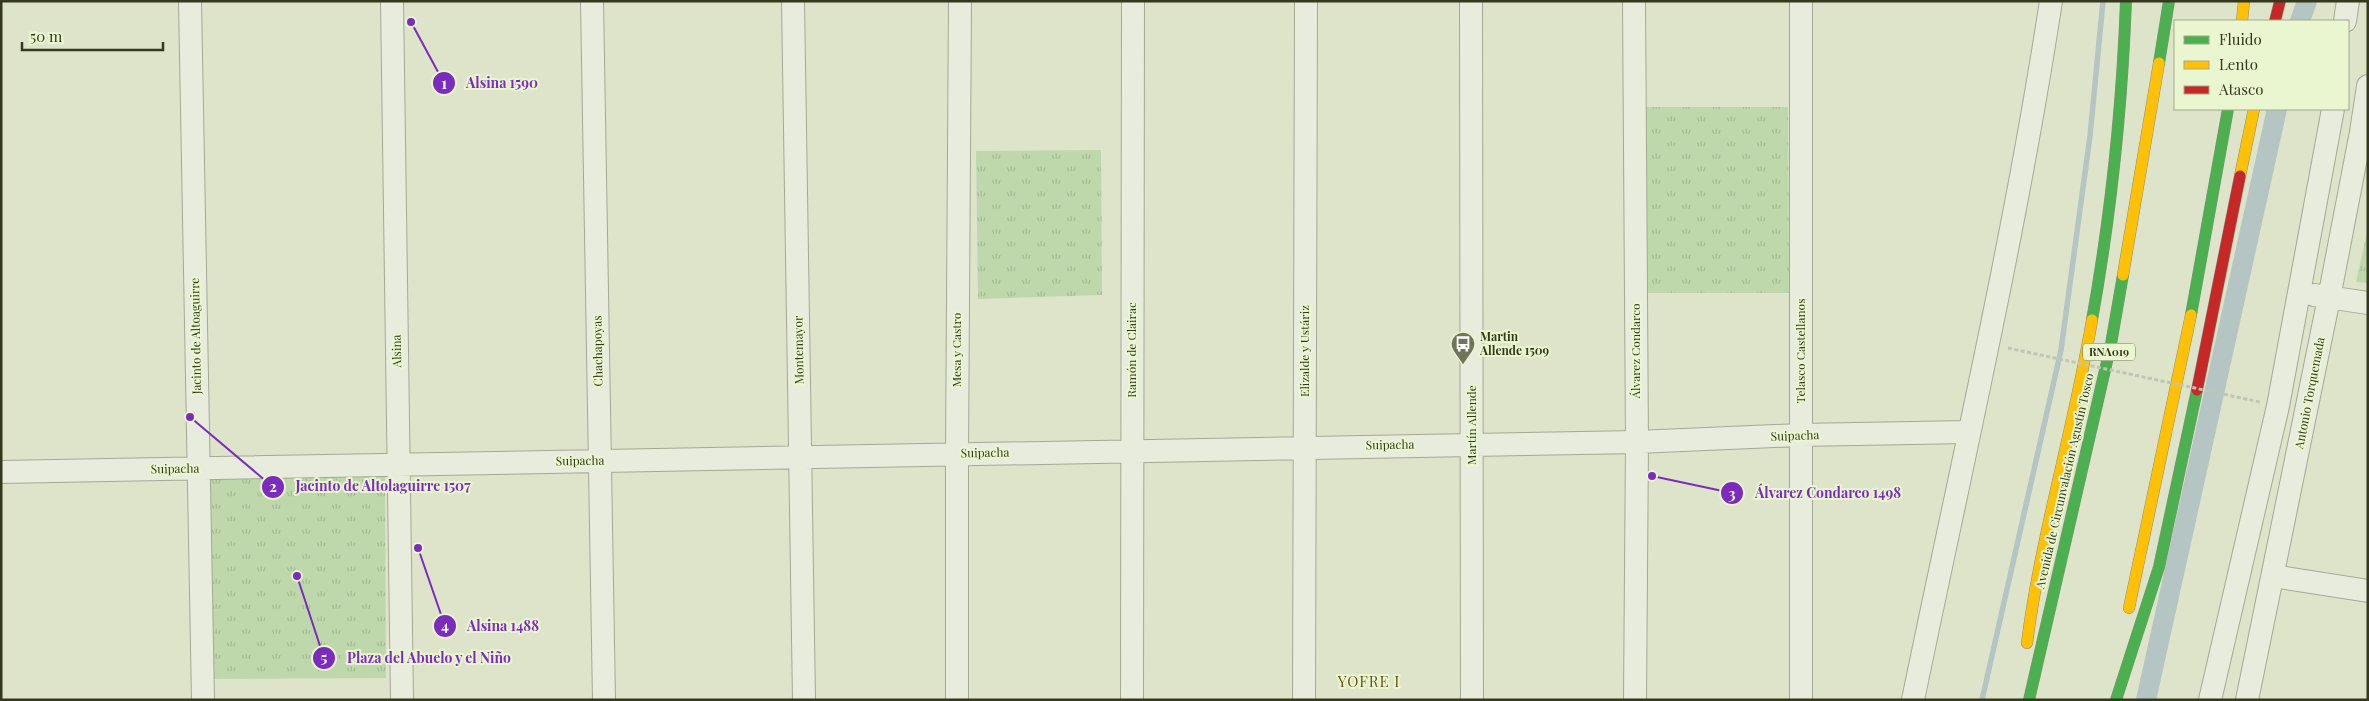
<svg xmlns="http://www.w3.org/2000/svg" width="2369" height="701" font-family="'Playfair Display',serif">
	<style>
		.grass { fill: url(#grass-tufts) }
		.lines { fill: none; stroke-linecap: round; stroke-linejoin: round }
		.stream { stroke: #b4c5c4; stroke-width: 5.5 }
		.canal { stroke: #b4c5c4; stroke-width: 20 }
		.street-casing { stroke: #a5a994; stroke-width: 24 }
		.fast-casing { stroke: #8a8e7b; stroke-width: 12 }
		.slow-casing { stroke: #8a8e7b; stroke-width: 12 }
		.jam-casing { stroke: #8a8e7b; stroke-width: 12 }
		.street { stroke: #e7ecdd; stroke-width: 22 }
		.fast { stroke: #4caf50; stroke-width: 11 }
		.slow { stroke: #ffc107; stroke-width: 11 }
		.jam { stroke: #c62828; stroke-width: 11 }
		.path-bridge { stroke: #c1c5b4; stroke-width: 3; stroke-dasharray: 4 2.5; stroke-linecap: butt }
		.labels { text-anchor: middle; stroke-width: 4; stroke-linejoin: round; paint-order: stroke }
		.shield { fill: #eaf6d0; stroke: #6b7152; stroke-width: 1 }
		.shield-label { font-size: 11px; font-weight: bold; fill: #35381c }
		.street-label { font-size: 12px; fill: #35381c; stroke: #eaf6d0 }
		.poi-label { font-size: 12px; font-weight: bold; fill: #35381c; stroke: #eaf6d0; text-anchor: start }
		.quarter-label { font-size: 15px; letter-spacing: 1px; fill: #66581a; stroke: #eaf6d0 }
		.leader { fill: none; stroke: #7b2cbf; stroke-width: 2 }
		.callout-dot { fill: #7b2cbf; stroke: #eaf6d0; stroke-width: 2 }
		.mark-label { font-size: 15px; text-anchor: middle; font-weight: bold; fill: #fff }
		.callout-label { font-size: 14px; text-anchor: middle; font-weight: bold; fill: #7b2cbf; stroke: #eaf6d0; stroke-width: 4; stroke-linejoin: round; paint-order: stroke }
	</style>
	<defs>
		<pattern id="grass-tufts" width="24" height="20" patternUnits="userSpaceOnUse" patternTransform="scale(1.25)"><rect width="24" height="20" fill="#bed8ac"/><path d="M3 7l-1-3M5 7V3M7 7l1-3M15 17l-1-3M17 17v-4M19 17l1-3" fill="none" stroke="#a4ba93"/></pattern>
	</defs>
	<rect width="100%" height="100%" fill="#dde4ca"/>
	<path class="grass" d="M 1646,107 L 1788,107 L 1789,293 L 1646,293 Z
		M 1101,150 L 1102,295 L 978,299 L 976,151 Z
		M 2368,228 L 2368,283 L 2356,282 Z
		M 385,472 L 386,678 L 210,679 L 208,474 Z"/>
	<g class="lines">
		<path class="stream" d="M 1982,700 L 2061,350 L 2090,136 L 2103,1"/>
		<path class="canal" d="M 2300,21 L 2307,1
			M 2146,700 L 2277,109"/>
		<defs>
			<path id="street" d="M 190,1 L 203,700
				M 392,1 L 402,700
				M 592,1 L 604,700
				M 793,1 L 804,700
				M 1471,1 L 1472,700
				M 1634,1 L 1637,442 L 1635,700
				M 2345,21 L 2348,1
				M 2314,295 L 2368,303
				M 1,472 L 1637,442 L 1800,435 L 1968,432
				M 2273,576 L 2368,591
				M 957,700 L 957,453 L 960,1
				M 1132,700 L 1133,1
				M 1304,700 L 1306,1
				M 1801,700 L 1801,1
				M 1913,700 C 1961,467 2015,236 2051,1
				M 2210,700 L 2278,406 L 2333,109
				M 2247,700 L 2329,298 L 2361,132 L 2368,86"/>
			<path id="fast" d="M 2159,63 L 2169,1
				M 2191,315 L 2228,109
				M 2092,320 C 2111,214 2122,108 2126,1
				M 2029,700 L 2111,344 L 2123,275
				M 2116,700 L 2159,567 L 2197,390"/>
			<path id="slow" d="M 2242,21 L 2244,1
				M 2240,176 L 2254,109
				M 2123,275 L 2159,63
				M 2129,608 L 2191,315
				M 2027,643 C 2041,534 2074,428 2092,320"/>
			<path id="jam" d="M 2275,21 L 2280,1
				M 2197,390 L 2240,176"/>
		</defs>
		<use href="#street" class="street-casing"/>
		<use href="#fast" class="fast-casing"/>
		<use href="#slow" class="slow-casing"/>
		<use href="#jam" class="jam-casing"/>
		<use href="#street" class="street"/>
		<use href="#fast" class="fast"/>
		<use href="#slow" class="slow"/>
		<use href="#jam" class="jam"/>
		<path class="path-bridge" d="M 2008,348 L 2260,402"/>
	</g>
	<defs>
		<symbol id="bus-pin" viewBox="-11 -11 22 30"><path d="M0 17L-7.5 6A9.5 9.5 0 1 1 7.5 6Z" fill="#707459" stroke="#eaf6d0"/><path d="M-5-6H5V4H4V6H2V4H-2V6H-4V4H-5ZM-3.5-4V0h7V-4ZM-3.5 1.2v1.5H-2V1.2ZM2 1.2v1.5H3.5V1.2Z" fill="#fff"/></symbol>
	</defs>
	<g fill-rule="evenodd">
		<use href="#bus-pin" x="1449" y="330" width="28" height="38"/>
	</g>
	<g class="labels">
		<rect class="shield" x="2083" y="343.5" width="52" height="17" rx="4"/>
		<g class="shield-label">
			<text x="2109" y="356">RNA019</text>
		</g>
		<g class="street-label">
			<text transform="translate(196 336) rotate(-91)" y="4">Jacinto de Altoaguirre</text>
			<text transform="translate(799 350) rotate(-91)" y="4">Montemayor</text>
			<text transform="translate(957 350) rotate(-90)" y="4">Mesa y Castro</text>
			<text transform="translate(1132 350) rotate(-90)" y="4">Ramón de Clairac</text>
			<text transform="translate(397 351) rotate(-91)" y="4">Alsina</text>
			<text transform="translate(598 351) rotate(-91)" y="4">Chachapoyas</text>
			<text transform="translate(1305 351) rotate(-90)" y="4">Elizalde y Ustáriz</text>
			<text transform="translate(1636 351) rotate(-90)" y="4">Álvarez Condarco</text>
			<text transform="translate(1801 351) rotate(-90)" y="4">Telasco Castellanos</text>
			<text transform="translate(2310 393) rotate(-79)" y="4">Antonio Torquemada</text>
			<text transform="translate(1472 425) rotate(-90)" y="4">Martín Allende</text>
			<text transform="translate(1795 436) rotate(-2)" y="4">Suipacha</text>
			<text transform="translate(1390 445) rotate(-1)" y="4">Suipacha</text>
			<text transform="translate(985 453) rotate(-1)" y="4">Suipacha</text>
			<text transform="translate(580 461) rotate(-1)" y="4">Suipacha</text>
			<text transform="translate(175 469) rotate(-1)" y="4">Suipacha</text>
			<text transform="translate(2065 481) rotate(-77)" y="4">Avenida de Circunvalación Agustín Tosco</text>
		</g>
		<g class="poi-label">
			<text x="1480" y="341">Martin<tspan x="1480" dy="14">Allende 1509</tspan></text>
		</g>
		<g class="quarter-label">
			<text x="1369" y="687">YOFRE I</text>
		</g>
	</g>
	<path class="leader" d="M411 22L444 83M190 417L273 487M1652 476L1732 493M418 548L445 626M297 576L324 658"/>
	<g class="callout-dot">
		<circle cx="411" cy="22" r="5"/>
		<circle cx="190" cy="417" r="5"/>
		<circle cx="1652" cy="476" r="5"/>
		<circle cx="418" cy="548" r="5"/>
		<circle cx="297" cy="576" r="5"/>
		<circle cx="444" cy="83" r="12"/>
		<circle cx="273" cy="487" r="12"/>
		<circle cx="1732" cy="493" r="12"/>
		<circle cx="445" cy="626" r="12"/>
		<circle cx="324" cy="658" r="12"/>
	</g>
	<g class="mark-label">
		<text x="444" y="89">1</text>
		<text x="273" y="492">2</text>
		<text x="1732" y="499">3</text>
		<text x="445" y="631">4</text>
		<text x="324" y="663">5</text>
	</g>
	<g class="callout-label">
		<text x="502" y="88">Alsina 1590</text>
		<text x="383" y="491">Jacinto de Altolaguirre 1507</text>
		<text x="1828" y="498">Álvarez Condarco 1498</text>
		<text x="503" y="631">Alsina 1488</text>
		<text x="429" y="663">Plaza del Abuelo y el Niño</text>
	</g>
	<rect width="2369" height="701" fill="none" stroke="#35381c" stroke-width="5"/>
	<rect x="2174" y="20" width="175" height="90" fill="#eaf6d0" stroke="#a2aa88"/>
	<rect x="2184" y="36" width="25" height="8" fill="#4caf50" stroke="#a2aa88"/>
	<text x="2219" y="45" font-size="15" fill="#35381c">Fluido</text>
	<rect x="2184" y="61" width="25" height="8" fill="#ffc107" stroke="#a2aa88"/>
	<text x="2219" y="70" font-size="15" fill="#35381c">Lento</text>
	<rect x="2184" y="86" width="25" height="8" fill="#c62828" stroke="#a2aa88"/>
	<text x="2219" y="95" font-size="15" fill="#35381c">Atasco</text>
	<path d="M22 42v8h141v-8" fill="none" stroke="#35381c" stroke-width="2.5"/>
	<text x="30" y="42" font-size="15" fill="#35381c" stroke="#eaf6d0" stroke-width="4" paint-order="stroke">50 m</text>
</svg>
